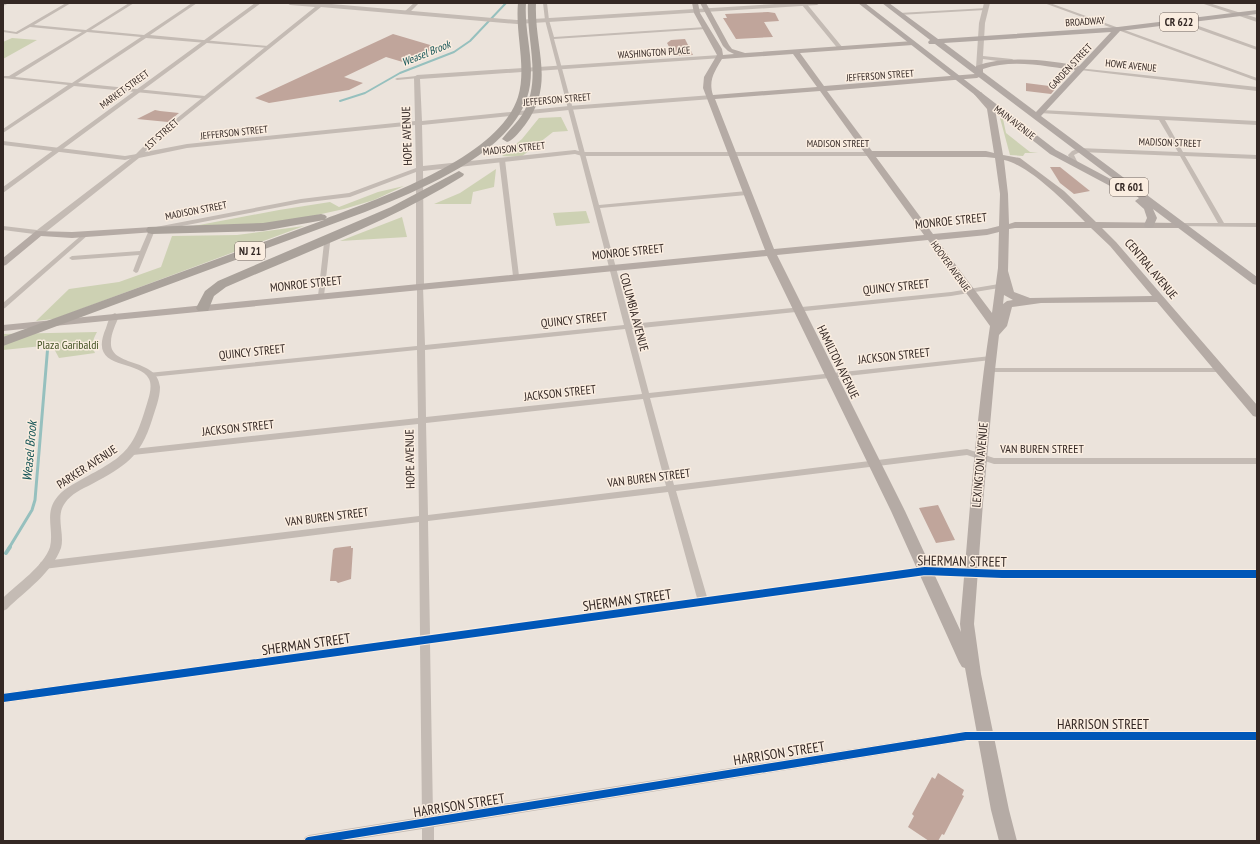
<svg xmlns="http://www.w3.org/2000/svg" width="1260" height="844" font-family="'PT Sans Narrow',sans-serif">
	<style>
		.green { fill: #cdd1b3 }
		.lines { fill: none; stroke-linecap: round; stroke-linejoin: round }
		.stream-far2 { stroke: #96c0be; stroke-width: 2 }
		.stream-far1 { stroke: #96c0be; stroke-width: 3 }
		.stream { stroke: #96c0be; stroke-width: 4 }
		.building { fill: #c0a59b }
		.minor { fill: #c4bbb4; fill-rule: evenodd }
		.tertiary { fill: #c4bbb4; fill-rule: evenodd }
		.secondary { fill: #b5aba5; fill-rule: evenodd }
		.primary { fill: #b2a9a4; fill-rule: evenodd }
		.motorway { fill: #aaa29b; fill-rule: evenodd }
		.cycleway-casing { stroke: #faede0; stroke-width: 10 }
		.cycleway { stroke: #0057b8; stroke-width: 8 }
		.labels { text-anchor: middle; stroke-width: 3; stroke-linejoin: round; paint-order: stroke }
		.far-street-label { font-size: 10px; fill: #342824; stroke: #faede0 }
		.shield { fill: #faede0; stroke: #6f635c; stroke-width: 1 }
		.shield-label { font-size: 11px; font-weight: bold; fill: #342824 }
		.far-water-label { font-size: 11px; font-style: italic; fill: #165658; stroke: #faede0 }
		.street-label { font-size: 12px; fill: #342824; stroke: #faede0 }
		.park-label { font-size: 12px; fill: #455426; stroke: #faede0 }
		.water-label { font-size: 13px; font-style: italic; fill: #165658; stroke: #faede0 }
		.near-street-label { font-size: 14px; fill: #342824; stroke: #faede0 }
	</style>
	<rect width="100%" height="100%" fill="#ebe3db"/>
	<path class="green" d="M 12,38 L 37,40 L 3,59 L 3,42 Z
		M 561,117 L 568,131 L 553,132 L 521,157 L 502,156 L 522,139 L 539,118 Z
		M 1000,118 L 1003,119 L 1006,133 L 1030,152 L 1038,153 L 1025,153 L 1023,156 L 1010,155 Z
		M 496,169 L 494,187 L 473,192 L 471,204 L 434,204 L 460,193 Z
		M 404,186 L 374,200 L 344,209 L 276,224 L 178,229 L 279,210 L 330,202 L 339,207 L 378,192 Z
		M 586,211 L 590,223 L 556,226 L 553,213 Z
		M 402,217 L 407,237 L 340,241 Z
		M 304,226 L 54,319 L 36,321 L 69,289 L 119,282 L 161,267 L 172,236 L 237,235 Z
		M 97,332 C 93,339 91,345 95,353 L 59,358 L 52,345 L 3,350 L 3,334 Z"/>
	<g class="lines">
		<path class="stream-far2" d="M 340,101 L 365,93 L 400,73 L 454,52 L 470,41 L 506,3"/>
		<path class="stream-far1" d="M 9,548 L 32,510 L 35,500 L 48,344"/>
		<path class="stream" d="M 6,553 L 10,547"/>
	</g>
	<path class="building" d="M 768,12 L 775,13 L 779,21 L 764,22 L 773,37 L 736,39 L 723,18 L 727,18 L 725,14 Z
		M 393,34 L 437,47 L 406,63 L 386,57 L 344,77 L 363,83 L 349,90 L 269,103 L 255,98 Z
		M 685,39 L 693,55 L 674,56 L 667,43 L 671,40 Z
		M 1026,83 L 1057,87 L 1051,94 L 1026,91 Z
		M 155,110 L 160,111 L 179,113 L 168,122 L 137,119 Z
		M 1050,167 L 1060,167 L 1090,191 L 1074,194 L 1060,183 Z
		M 938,505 L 955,540 L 936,543 L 919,508 Z
		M 351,546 L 351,548 L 353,548 L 351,579 L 338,583 L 336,581 L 330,581 L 333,550 L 335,548 Z
		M 938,773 L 964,790 L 962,795 L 964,796 L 944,835 L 942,834 L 938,841 L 929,841 L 908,827 L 914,816 L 912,814 L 932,777 L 935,779 Z"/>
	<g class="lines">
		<path class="minor" d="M 3,3 L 9,3 L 3,6 Z
			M 66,3 L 71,3 L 34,25 L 86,30 L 129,3 L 134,3 L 91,30 L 144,35 L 192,3 L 197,3 L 150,35 L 268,46 L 270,47 L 268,48 L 146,38 L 78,83 L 205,96 L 207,97 L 207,99 L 74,86 L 3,133 L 3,129 L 68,85 L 3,78 L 3,76 L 9,76 L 82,32 L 30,27 L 17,34 L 3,32 L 3,30 L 16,32 ZM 87,32 L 141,37 L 72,83 L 15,77 Z
			M 414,3 L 419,3 L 408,14 L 404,14 L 404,12 Z
			M 543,3 L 547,3 L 549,20 L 554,37 L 706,27 L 708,28 L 706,29 L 554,39 L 599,205 L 747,191 L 750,193 L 747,195 L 600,208 L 631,324 L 951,292 L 999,284 L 1002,286 L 999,288 L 951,296 L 632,329 L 649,393 L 991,356 L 995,358 L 991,360 L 650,398 L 674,485 L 967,449 L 994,458 L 1257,458 L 1257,464 L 994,464 L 967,455 L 676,491 L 707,597 L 925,567 L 1002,570 L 1257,570 L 1257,578 L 1002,578 L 925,575 L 430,643 L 433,815 L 966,731 L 1257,731 L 1257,741 L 966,741 L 434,827 L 434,841 L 422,841 L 422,829 L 345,841 L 303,841 L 305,837 L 309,835 L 422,817 L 420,645 L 3,703 L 3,693 L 420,636 L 419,522 L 44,569 L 41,568 L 39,565 L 41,562 L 44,561 L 419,516 L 418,424 L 133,455 L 129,452 L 133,449 L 418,418 L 417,350 L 151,377 L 147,375 L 148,373 L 417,346 L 417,286 L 420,284 L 423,286 L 425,345 L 624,325 L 545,20 ZM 625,329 L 642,394 L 426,417 L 425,350 ZM 643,399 L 666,486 L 428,515 L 426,423 ZM 668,492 L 697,598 L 430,635 L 428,521 Z
			M 802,3 L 806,3 L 843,48 L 843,50 L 839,50 L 802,5 Z
			M 1044,3 L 1050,3 L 1257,78 L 1257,81 Z
			M 987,8 L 987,9 L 985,10 L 899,15 L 897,14 L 899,13 Z
			M 1178,20 L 1182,20 L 1257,47 L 1257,50 L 1178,22 Z
			M 1078,68 L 1257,87 L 1257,91 L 1080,70 L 1078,70 Z
			M 417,76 L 419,76 L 419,78 L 397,80 L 395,79 L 397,78 Z
			M 1041,110 L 1257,121 L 1257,125 L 1165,120 L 1183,152 L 1257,155 L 1257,159 L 1185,156 L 1224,223 L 1257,223 L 1257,227 L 1177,226 L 1177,224 L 1179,223 L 1218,223 L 1180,156 L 1080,152 L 1074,155 L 1079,165 L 1076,167 L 1073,165 L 1068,155 L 1072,151 L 1079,148 L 1178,152 L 1159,120 L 1039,113 L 1039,111 Z
			M 3,141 L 125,156 L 137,154 L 140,156 L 125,160 L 3,145 Z
			M 502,158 L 505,160 L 519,276 L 516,278 L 513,276 L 499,160 Z
			M 152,228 L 155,230 L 138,272 L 136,273 L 133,271 L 139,255 L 72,260 L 69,258 L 72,256 L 140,251 L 149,230 Z
			M 86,232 L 88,233 L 88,235 L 5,308 L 3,309 L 3,303 L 84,233 Z
			M 327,241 L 330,243 L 324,296 L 321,298 L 318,296 L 324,243 Z
			M 986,368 L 1221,368 L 1225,370 L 1221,372 L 989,372 L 985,370 Z"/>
		<path class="tertiary" d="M 255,3 L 261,3 L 3,193 L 3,187 Z
			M 287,3 L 320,3 L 517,20 L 792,3 L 820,3 L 817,5 L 517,24 L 321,7 L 155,141 L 145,152 L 187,144 L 415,121 L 414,77 L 417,75 L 720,55 L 723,57 L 722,58 L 420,79 L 422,121 L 569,106 L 712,95 L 715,97 L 712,99 L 569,110 L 422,125 L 423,166 L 575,150 L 582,152 L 869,152 L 873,154 L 869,156 L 582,156 L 575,154 L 423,171 L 424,286 L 420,289 L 416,286 L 416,172 L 350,197 L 301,203 L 156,231 L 152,229 L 156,227 L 301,199 L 349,193 L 416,168 L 415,125 L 187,148 L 139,158 L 42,235 L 3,230 L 3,226 L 37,230 L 135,155 L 151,139 L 315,7 L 290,5 Z
			M 984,3 L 990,3 L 985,23 L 983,56 L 1012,59 L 1015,61 L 1012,63 L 983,59 L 982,68 L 979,70 L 976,68 L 979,23 Z
			M 1201,3 L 1209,3 L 1257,18 L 1257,22 Z
			M 115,313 L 119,316 C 116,324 111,333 111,342 C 109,368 158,357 160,387 C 160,398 155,410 152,420 C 140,458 125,466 92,484 C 82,489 71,494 65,503 C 55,516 65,534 61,548 C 52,573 25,591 7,609 L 3,611 L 3,598 C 17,584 44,566 50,547 C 54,531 45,515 55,500 C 62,489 74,484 84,478 C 128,455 134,448 148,400 C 150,394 152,385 149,379 C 138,358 87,372 106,328 C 108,323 109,315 115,313 Z"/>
		<path class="secondary" d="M 692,3 L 698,3 L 700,13 L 722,49 L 723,55 L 734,54 L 728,51 L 723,46 L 700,3 L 706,3 L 729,45 L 732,49 L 745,53 L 913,41 L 916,43 L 913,45 L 800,53 L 824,86 L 975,74 L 976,66 C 1008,55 1050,60 1083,67 L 1084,69 L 1080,71 C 1048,67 1014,58 983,69 L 983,75 L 977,78 L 827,91 L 872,151 L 986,151 L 994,153 L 987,109 L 974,94 L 978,92 L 981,92 L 995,109 L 1003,155 L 1020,158 L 1064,191 L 1096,222 L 1182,223 L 1184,225 L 1179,228 L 1102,228 L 1116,242 L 1257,405 L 1257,417 L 1253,416 L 1157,302 L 1041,303 L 1012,307 L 1007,326 L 999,335 L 995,370 L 983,503 L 974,624 L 981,674 L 1009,810 L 1017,841 L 999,841 L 991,810 L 965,668 L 962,667 L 959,662 L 891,511 L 767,256 L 3,331 L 3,325 L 765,250 L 703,88 L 704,77 L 717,55 L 694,13 ZM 793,54 L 817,87 L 713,95 C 708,80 715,71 722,59 ZM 820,91 L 924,235 L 774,249 L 715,99 ZM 876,157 L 986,157 L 995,158 L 1000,194 L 999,226 L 987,229 L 933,234 ZM 1004,160 C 1029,165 1067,204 1085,222 L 1015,222 L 1009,224 L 1008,194 ZM 1015,228 L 1091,228 L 1110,246 L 1152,296 L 1030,298 L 1014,292 L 1008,271 L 1009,229 ZM 999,232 L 998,268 L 992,313 L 937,240 L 987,235 ZM 928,240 L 990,326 C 975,425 969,524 960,624 L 961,632 L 905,511 L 777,255 ZM 1004,295 L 1013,300 L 1007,301 L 1003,304 Z
			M 152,227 L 155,228 L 157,230 L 155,232 L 72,238 L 41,236 L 6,265 L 3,266 L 3,258 L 36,231 L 72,232 Z"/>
		<path class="primary" d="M 858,3 L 865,3 L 1056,150 L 1118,183 L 1120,185 L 1118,187 L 1112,187 L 1050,154 Z
			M 882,3 L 889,3 L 938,39 L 1118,27 L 1257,10 L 1257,14 L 1120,31 L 1041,116 L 1257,277 L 1257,285 L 1253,284 L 1153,209 L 1157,218 L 1153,227 L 1149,228 L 1145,227 L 1144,225 L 1147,218 L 1144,209 L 1135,201 L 1139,198 L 935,44 L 929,44 L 928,42 L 930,40 ZM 1111,32 L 1036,112 L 944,43 Z"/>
		<path class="motorway" d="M 518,3 L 526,3 C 524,30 534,58 530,85 C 521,151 419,190 365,212 L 3,346 L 3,337 L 324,220 L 263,231 L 152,234 L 148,233 L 146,230 L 148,227 L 263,223 L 321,214 L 325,215 L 327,217 L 325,219 C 380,198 499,158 518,97 C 527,67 515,34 518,3 Z
			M 528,3 L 536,3 C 534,49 556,83 525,125 C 520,131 514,140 507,142 L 502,139 C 508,131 516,124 522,115 C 543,80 526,41 528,3 Z
			M 459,171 L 464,174 L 463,176 C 389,222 306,252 226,287 L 214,296 L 208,311 L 198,311 L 196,308 L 205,291 L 218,281 L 391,207 Z"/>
		<defs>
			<path id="cycleway" d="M 3,698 L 925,571 L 1002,574 L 1257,574
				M 309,841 L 966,736 L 1257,736"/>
		</defs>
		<use href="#cycleway" class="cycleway-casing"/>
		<use href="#cycleway" class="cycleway"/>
	</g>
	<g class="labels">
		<g class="far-street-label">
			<text transform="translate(1085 21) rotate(-4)" y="4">BROADWAY</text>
			<text transform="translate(654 52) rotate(-4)" y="4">WASHINGTON PLACE</text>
			<text transform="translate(1131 65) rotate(6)" y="4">HOWE AVENUE</text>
			<text transform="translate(1070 66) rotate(-47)" y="4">GARDEN STREET</text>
			<text transform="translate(880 75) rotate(-4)" y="4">JEFFERSON STREET</text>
			<text transform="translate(124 89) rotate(-36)" y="4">MARKET STREET</text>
			<text transform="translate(557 99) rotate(-5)" y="4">JEFFERSON STREET</text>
			<text transform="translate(1015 122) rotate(38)" y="4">MAIN AVENUE</text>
			<text transform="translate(234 132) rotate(-6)" y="4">JEFFERSON STREET</text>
			<text transform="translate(161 134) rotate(-41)" y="4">1ST STREET</text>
			<text transform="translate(1170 142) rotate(2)" y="4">MADISON STREET</text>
			<text x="838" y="147">MADISON STREET</text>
			<text transform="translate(514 148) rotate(-6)" y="4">MADISON STREET</text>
			<text transform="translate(196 210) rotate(-11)" y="4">MADISON STREET</text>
			<text transform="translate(951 266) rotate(54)" y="4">HOOVER AVENUE</text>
		</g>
		<g class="shield">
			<rect x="1160" y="13" width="38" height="18" rx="3"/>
			<rect x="1110" y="178" width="38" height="18" rx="3"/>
			<rect x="235" y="242" width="30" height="18" rx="3"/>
		</g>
		<g class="shield-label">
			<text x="1179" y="26">CR 622</text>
			<text x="1129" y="191">CR 601</text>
			<text x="250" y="255">NJ 21</text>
		</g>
		<g class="far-water-label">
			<text transform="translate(426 53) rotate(-22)" y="4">Weasel Brook</text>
		</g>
		<g class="street-label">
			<text transform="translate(407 136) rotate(-92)" y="4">HOPE AVENUE</text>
			<text transform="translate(951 221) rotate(-6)" y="4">MONROE STREET</text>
			<text transform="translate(628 252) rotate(-6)" y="4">MONROE STREET</text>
			<text transform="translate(1151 269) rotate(50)" y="4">CENTRAL AVENUE</text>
			<text transform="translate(306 284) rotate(-6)" y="4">MONROE STREET</text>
			<text transform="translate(896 287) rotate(-6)" y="4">QUINCY STREET</text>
			<text transform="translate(634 312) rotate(75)" y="4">COLUMBIA AVENUE</text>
			<text transform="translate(574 320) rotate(-6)" y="4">QUINCY STREET</text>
			<text transform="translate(252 352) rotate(-6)" y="4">QUINCY STREET</text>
			<text transform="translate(894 356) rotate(-6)" y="4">JACKSON STREET</text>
			<text transform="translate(838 362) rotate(64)" y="4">HAMILTON AVENUE</text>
			<text transform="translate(560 393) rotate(-6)" y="4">JACKSON STREET</text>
			<text transform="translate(238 428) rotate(-6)" y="4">JACKSON STREET</text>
			<text x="1042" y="453">VAN BUREN STREET</text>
			<text transform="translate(410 459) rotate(-91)" y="4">HOPE AVENUE</text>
			<text transform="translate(980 465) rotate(-85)" y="4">LEXINGTON AVENUE</text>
			<text transform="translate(87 467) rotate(-33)" y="4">PARKER AVENUE</text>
			<text transform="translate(649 478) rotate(-7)" y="4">VAN BUREN STREET</text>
			<text transform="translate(327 517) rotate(-7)" y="4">VAN BUREN STREET</text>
		</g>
		<g class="park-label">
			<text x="68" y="349">Plaza Garibaldi</text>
		</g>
		<g class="water-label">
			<text transform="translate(29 451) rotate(-85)" y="5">Weasel Brook</text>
		</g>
		<g class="near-street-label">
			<text transform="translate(962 561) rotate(1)" y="5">SHERMAN STREET</text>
			<text transform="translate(627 600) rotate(-8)" y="5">SHERMAN STREET</text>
			<text transform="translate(306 644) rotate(-8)" y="5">SHERMAN STREET</text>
			<text x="1103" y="729">HARRISON STREET</text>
			<text transform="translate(779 753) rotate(-9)" y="5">HARRISON STREET</text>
			<text transform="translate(459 805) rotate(-9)" y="5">HARRISON STREET</text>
		</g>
	</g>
	<rect width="1260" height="844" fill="none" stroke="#342824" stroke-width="8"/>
</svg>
